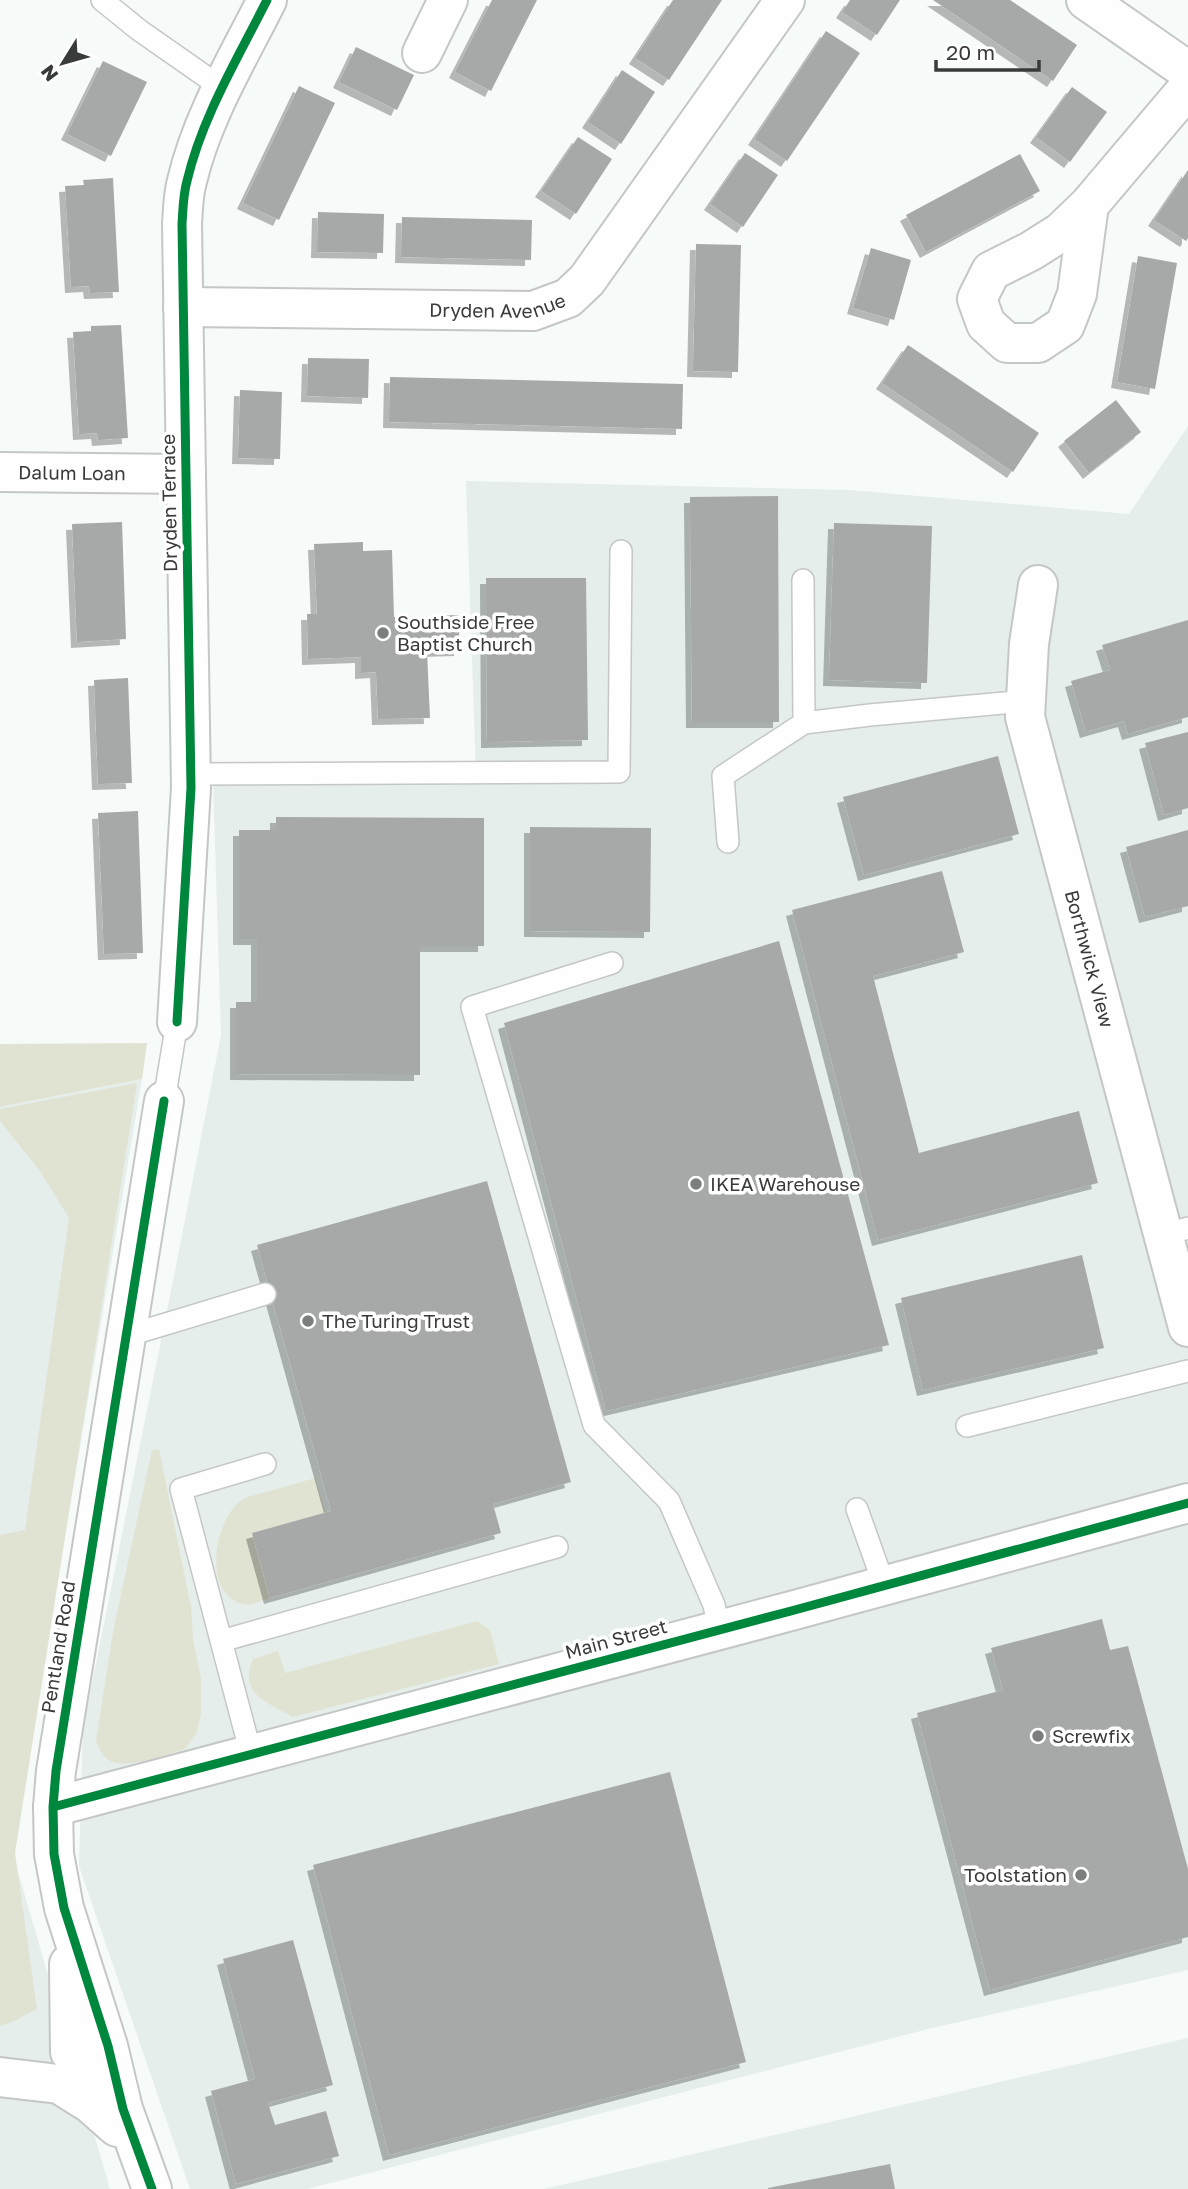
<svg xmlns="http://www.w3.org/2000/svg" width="1188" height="2189" font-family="'Golos Text',sans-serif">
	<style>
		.built { fill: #e5eeea }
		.green { fill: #e1e3d2 }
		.building { fill: #a6a9a8; filter: url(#shadow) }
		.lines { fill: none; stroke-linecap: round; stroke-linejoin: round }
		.lane-casing { stroke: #c4c7c5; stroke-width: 24 }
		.street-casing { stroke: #c4c7c5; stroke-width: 42 }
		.lane { stroke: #fefefe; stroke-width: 21 }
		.street { stroke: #fefefe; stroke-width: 38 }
		.cycleway-casing { stroke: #fff; stroke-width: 13 }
		.cycleway { stroke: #00873e; stroke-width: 9 }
		.poi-dot { fill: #7b7e7c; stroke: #fff; stroke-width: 2.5 }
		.labels { text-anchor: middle; stroke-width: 7; stroke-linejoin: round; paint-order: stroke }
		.street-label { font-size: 19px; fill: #393b3a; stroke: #fff }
		.poi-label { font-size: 19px; fill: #393b3a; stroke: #fff; text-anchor: start }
	</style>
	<defs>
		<filter id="shadow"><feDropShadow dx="-6" dy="6" stdDeviation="0" flood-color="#0004"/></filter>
	</defs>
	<rect width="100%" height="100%" fill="#f6faf8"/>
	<path class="built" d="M 1188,426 L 1188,1970 L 928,2029 L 307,2189 L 190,2189 L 79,1866 L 83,1728 L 176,1266 L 221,1035 L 213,779 L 476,774 L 466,481 L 849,490 L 1129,514 Z
		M 142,1079 L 12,1851 L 110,2189 L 0,2189 L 0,1107 Z
		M 1188,2038 L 1188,2189 L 544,2189 Z"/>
	<path class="green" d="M 147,1043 L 142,1079 L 0,1107 L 0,1044 Z
		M 137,1083 L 15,1853 L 37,2009 L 12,2022 L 0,2026 L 0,1535 L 25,1530 L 69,1218 L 40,1171 L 0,1121 L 0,1109 Z
		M 159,1449 L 191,1607 L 193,1639 L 201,1678 L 201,1713 L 197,1732 L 185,1749 C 167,1754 131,1768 113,1762 C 102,1758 99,1749 96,1740 L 113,1632 L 152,1450 Z
		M 315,1478 L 326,1513 L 252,1533 L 270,1598 C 262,1600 252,1606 244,1604 C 201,1596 214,1518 242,1500 C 247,1496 256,1495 263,1493 C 280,1488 298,1483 315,1478 Z
		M 477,1621 L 490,1630 L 499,1664 L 293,1717 C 267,1702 238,1694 253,1659 L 278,1651 L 285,1673 Z"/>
	<path class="building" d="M 492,0 L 537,0 L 491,91 L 455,72 Z
		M 673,0 L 722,0 L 669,80 L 635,58 Z
		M 850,0 L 900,0 L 877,35 L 842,12 Z
		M 933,0 L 1010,0 L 1077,45 L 1053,81 Z
		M 826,31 L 860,53 L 787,161 L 754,139 Z
		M 356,47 L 414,75 L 397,110 L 339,82 Z
		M 103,61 L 147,82 L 111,156 L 67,134 Z
		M 622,70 L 655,92 L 621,144 L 588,122 Z
		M 299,86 L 335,103 L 279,220 L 243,203 Z
		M 1072,87 L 1107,112 L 1070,162 L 1036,137 Z
		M 578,137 L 612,159 L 576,214 L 541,191 Z
		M 745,153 L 778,175 L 743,227 L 710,204 Z
		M 1020,154 L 1040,191 L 926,252 L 906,215 Z
		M 1188,170 L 1188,238 L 1186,241 L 1154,220 Z
		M 113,178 L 119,292 L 90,293 L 89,286 L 71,287 L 65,186 L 84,185 L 83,180 Z
		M 318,212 L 384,214 L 383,253 L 317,252 Z
		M 402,217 L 532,220 L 531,260 L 401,257 Z
		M 696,244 L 741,245 L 738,372 L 693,371 Z
		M 871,248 L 911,260 L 894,320 L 853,308 Z
		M 1138,256 L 1177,263 L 1155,389 L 1117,382 Z
		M 121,325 L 128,438 L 98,440 L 97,433 L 79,434 L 73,332 L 91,331 L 91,326 Z
		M 908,345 L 1039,433 L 1013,472 L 882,383 Z
		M 308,358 L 369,359 L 368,398 L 307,396 Z
		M 390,377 L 683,384 L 682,429 L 389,422 Z
		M 240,390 L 282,392 L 280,459 L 238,458 Z
		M 1116,400 L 1141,432 L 1089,473 L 1064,441 Z
		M 778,496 L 779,722 L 692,722 L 690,497 Z
		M 122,522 L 126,639 L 77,642 L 72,524 Z
		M 834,523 L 932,526 L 927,683 L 829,680 Z
		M 363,542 L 363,551 L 392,550 L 394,617 L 458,615 L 460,650 L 427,651 L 430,718 L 378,719 L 376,672 L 361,673 L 361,657 L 308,659 L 307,614 L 317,614 L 314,544 Z
		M 486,578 L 586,578 L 588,740 L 487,742 Z
		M 1188,620 L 1188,717 L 1128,734 L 1124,721 L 1086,732 L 1071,681 L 1110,670 L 1102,645 Z
		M 128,678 L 132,783 L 98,784 L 94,680 Z
		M 1188,732 L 1188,808 L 1164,815 L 1145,743 Z
		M 998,756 L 1019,834 L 864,875 L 843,797 Z
		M 138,811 L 143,953 L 104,954 L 98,813 Z
		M 276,817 L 484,818 L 484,946 L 420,946 L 420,1075 L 236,1074 L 236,1002 L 257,1002 L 257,939 L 239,939 L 239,830 L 276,830 Z
		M 530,827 L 651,828 L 650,932 L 530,931 Z
		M 1188,830 L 1188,906 L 1145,917 L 1126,847 Z
		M 942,871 L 964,952 L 873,976 L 919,1153 L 1079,1111 L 1098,1183 L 878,1240 L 792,910 Z
		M 779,941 L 889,1345 L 606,1411 L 504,1023 Z
		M 487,1181 L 571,1482 L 493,1504 L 501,1533 L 270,1598 L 252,1533 L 331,1511 L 257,1245 Z
		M 1082,1255 L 1104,1348 L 923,1390 L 901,1298 Z
		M 1102,1619 L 1110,1650 L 1128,1646 L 1188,1869 L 1188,1937 L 990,1990 L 917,1713 L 1003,1690 L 991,1648 Z
		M 670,1772 L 746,2062 L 389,2155 L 313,1865 Z
		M 293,1940 L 333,2085 L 268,2103 L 275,2125 L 326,2111 L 339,2156 L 236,2184 L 211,2091 L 255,2079 L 223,1959 Z
		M 890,2164 L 895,2189 L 768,2189 L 768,2188 Z"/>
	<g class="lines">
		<defs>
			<path id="lane" d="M 102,0 L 139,30 L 222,88
				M 803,580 L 804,723
				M 191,774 L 619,772 L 621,551
				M 728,842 L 723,776 L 804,723 L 870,715 L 1026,701
				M 612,963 L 472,1007 L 594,1425 L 669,1501 L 714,1605 L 719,1630
				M 164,1101 L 177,1022
				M 1163,1235 L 1188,1228
				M 126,1336 L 265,1294
				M 967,1426 L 1188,1371
				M 857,1509 L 884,1585
				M 221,1641 L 557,1547
				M 251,1754 L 181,1489 L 265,1464"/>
			<g id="street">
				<path d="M 1086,0 L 1188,71"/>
				<path d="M 422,53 L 448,0"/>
				<path d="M 1089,205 L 1077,294 L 1065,325 L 1038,343 L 1007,343 L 986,324 L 977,299 L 991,271 L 1031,251 L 1061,232 L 1089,205 L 1188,88"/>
				<path id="s1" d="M 183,307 L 533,311 L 568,298 L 587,280 L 785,0"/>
				<path id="s2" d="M 0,472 L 186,474"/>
				<path id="s3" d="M 1038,585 L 1029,644 L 1025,717 L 1188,1327"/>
				<path d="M 177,1022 L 191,788 L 182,224 C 183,210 183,195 187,181 C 202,117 238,58 267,0"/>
				<path d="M 53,1807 L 791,1611 L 1188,1503"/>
				<path d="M 69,1964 L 70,2052 L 93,2072 L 120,2105"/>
				<path d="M 0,2077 L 59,2084 L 91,2104 L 117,2127"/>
				<path d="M 152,2189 L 123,2109 L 108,2046 L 64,1908 L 54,1854 L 53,1807 L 56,1771 L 164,1101"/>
			</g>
		</defs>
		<use href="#lane" class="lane-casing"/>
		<use href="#street" class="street-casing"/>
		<use href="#lane" class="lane"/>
		<use href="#street" class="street"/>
		<defs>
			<path id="cycleway" d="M 177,1022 L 191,788 L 182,224 C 183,210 183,195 187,181 C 202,117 238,58 267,0
				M 53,1807 L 791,1611 L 1188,1503
				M 152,2189 L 123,2109 L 108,2046 L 64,1908 L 54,1854 L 53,1807 L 56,1771 L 164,1101"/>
		</defs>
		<use href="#cycleway" class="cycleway-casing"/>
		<use href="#cycleway" class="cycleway"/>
	</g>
	<g class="poi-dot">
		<circle cx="383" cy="633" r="7"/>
		<circle cx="696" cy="1184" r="7"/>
		<circle cx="308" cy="1321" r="7"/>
		<circle cx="1038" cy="1736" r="7"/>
		<circle cx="1081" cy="1875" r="7"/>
	</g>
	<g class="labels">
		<g class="street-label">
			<text dy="7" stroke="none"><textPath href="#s1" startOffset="315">Dryden Avenue</textPath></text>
			<text dy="7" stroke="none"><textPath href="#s2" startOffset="72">Dalum Loan</textPath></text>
			<text transform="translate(169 503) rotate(-91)" y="7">Dryden Terrace</text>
			<text dy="7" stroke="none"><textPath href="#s3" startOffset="383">Borthwick View</textPath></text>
			<text transform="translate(616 1639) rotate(-15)" y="7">Main Street</text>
			<text transform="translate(58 1647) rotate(-81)" y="7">Pentland Road</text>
		</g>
		<g class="poi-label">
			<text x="397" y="629">Southside Free<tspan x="397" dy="22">Baptist Church</tspan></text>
			<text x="710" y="1191">IKEA Warehouse</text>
			<text x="322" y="1328">The Turing Trust</text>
			<text x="1052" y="1743">Screwfix</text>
			<text x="1067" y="1882" text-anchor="end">Toolstation</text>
		</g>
	</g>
	<g transform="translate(63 63) rotate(233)" stroke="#ffffff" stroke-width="5" paint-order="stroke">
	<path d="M0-5L12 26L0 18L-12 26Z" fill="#393b3a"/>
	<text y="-10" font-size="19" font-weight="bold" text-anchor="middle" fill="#393b3a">N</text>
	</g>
	<path d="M936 60v10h103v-10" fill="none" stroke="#393b3a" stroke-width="3.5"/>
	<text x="946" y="60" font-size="21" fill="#393b3a" stroke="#ffffff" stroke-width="5" paint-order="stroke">20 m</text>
</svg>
